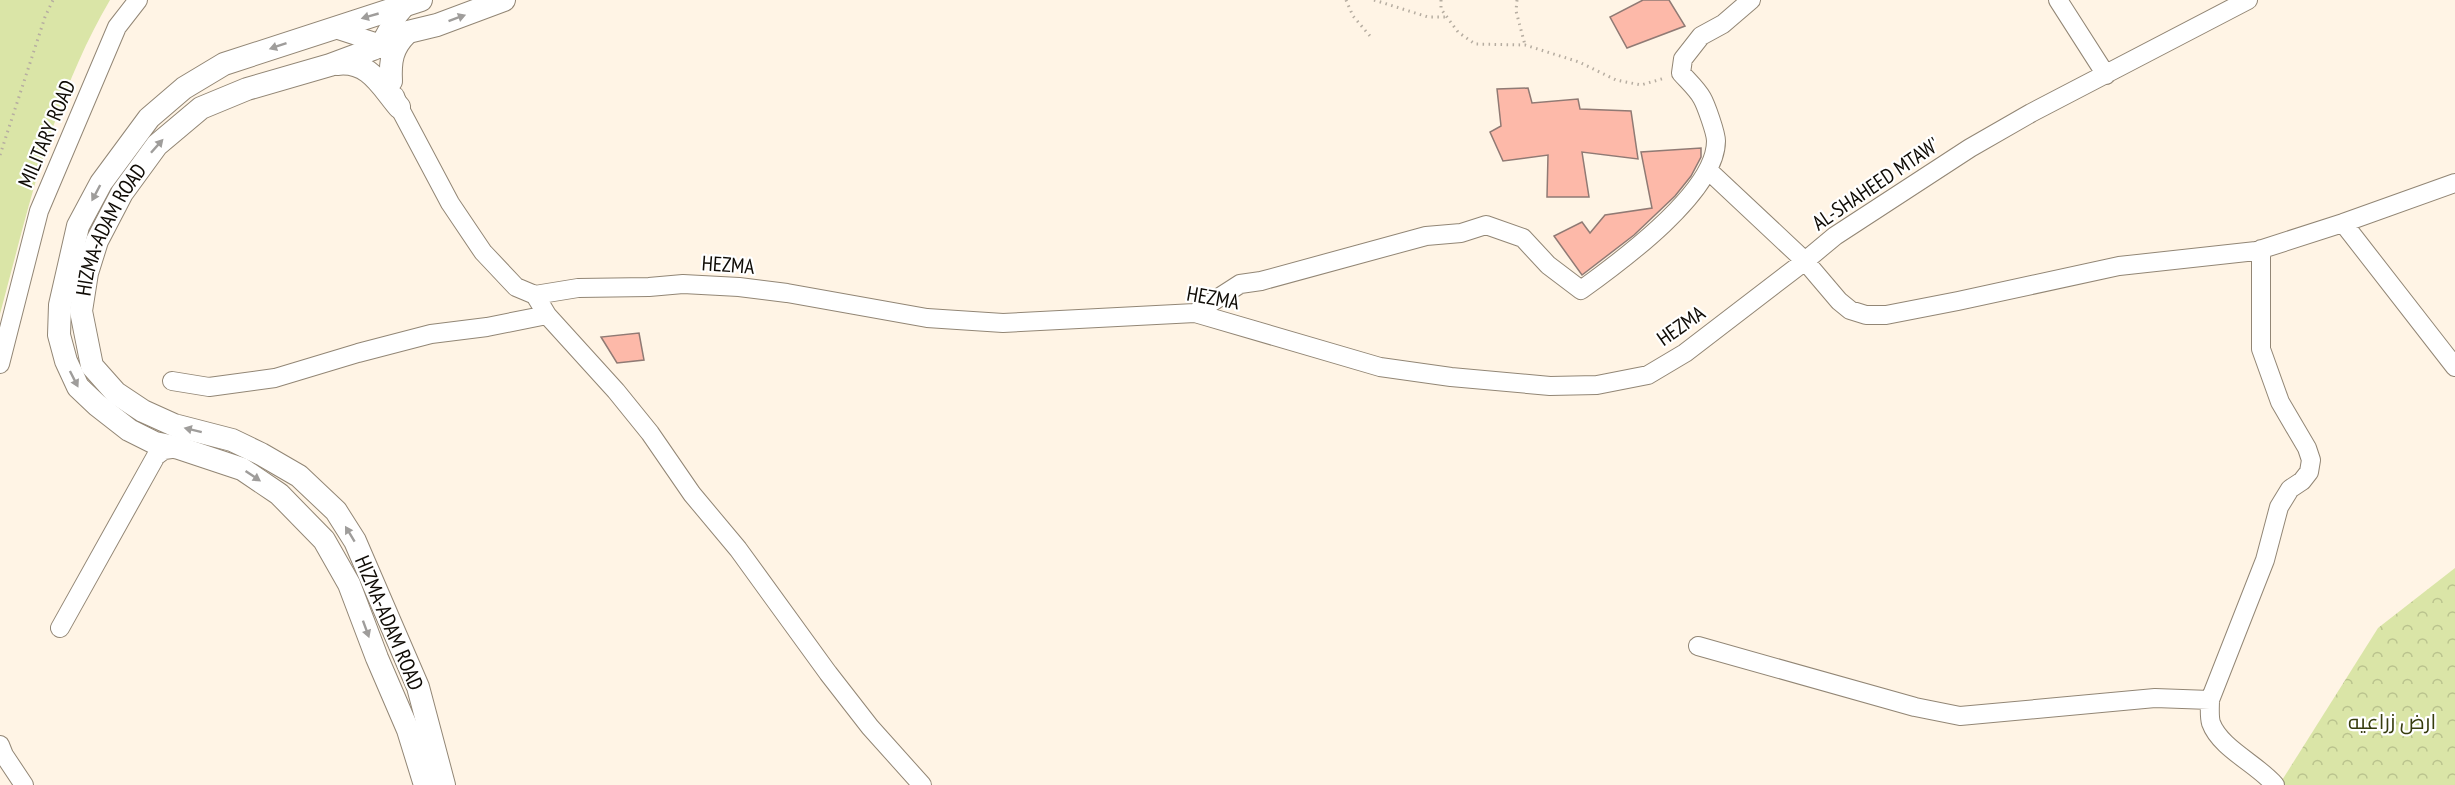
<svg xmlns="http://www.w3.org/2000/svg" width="2455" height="785" font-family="'PT Sans Narrow',Cairo,sans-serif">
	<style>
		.green { fill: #dae5a7 }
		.forest { fill: url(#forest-crowns) }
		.building { fill: #fdb9a9; stroke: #907a74; stroke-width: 1.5 }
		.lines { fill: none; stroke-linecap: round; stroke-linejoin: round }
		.minor-casing { stroke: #928675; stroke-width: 20 }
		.major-casing { stroke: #928675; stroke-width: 24 }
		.path { stroke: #b6ada1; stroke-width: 3; stroke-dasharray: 1.5 4.5; stroke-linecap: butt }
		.minor { stroke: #fff; stroke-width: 18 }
		.major { stroke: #fff; stroke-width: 22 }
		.oneway { fill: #9f9d9b }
		.labels { text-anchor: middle; stroke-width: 4.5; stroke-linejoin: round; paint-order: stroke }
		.street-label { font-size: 21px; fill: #0f0b05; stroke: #fff }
		.park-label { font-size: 21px; fill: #373d0e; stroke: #fff }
	</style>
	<defs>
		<pattern id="forest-crowns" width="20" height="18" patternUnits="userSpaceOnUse" patternTransform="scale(1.5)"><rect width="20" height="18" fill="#dae5a7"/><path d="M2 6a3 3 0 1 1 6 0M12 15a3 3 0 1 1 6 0" fill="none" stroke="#bac38e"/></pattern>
	</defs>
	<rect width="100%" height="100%" fill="#fff4e5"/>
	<path class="green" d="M 0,0 L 110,0 C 53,97 29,206 0,314 Z"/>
	<path class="forest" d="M 2455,568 L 2455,785 L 2279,785 L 2378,628 Z"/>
	<path class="building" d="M 1643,0 L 1669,0 L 1685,26 L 1627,48 L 1610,17 Z
		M 1528,88 L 1532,103 L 1578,99 L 1580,109 L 1631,111 L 1638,159 L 1582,152 L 1589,197 L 1547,197 L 1548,155 L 1503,161 L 1490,132 L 1501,126 L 1497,89 Z
		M 1701,148 L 1701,157 L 1691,176 L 1675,196 L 1634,235 L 1582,275 L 1554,236 L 1582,222 L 1590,233 L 1605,215 L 1652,208 L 1641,152 Z
		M 639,333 L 644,360 L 617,363 L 601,337 Z"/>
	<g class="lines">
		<defs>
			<path id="minor" d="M 2058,0 L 2106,75
				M 332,28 L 375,42 L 381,46
				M 381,49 C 380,34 398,17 407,5
				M 395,96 L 399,107 L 450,203 L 483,252 L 516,287 L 535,295 L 547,315 L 616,391 L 650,433 L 692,494 L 738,549 L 828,673 L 870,727 L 922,785
				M 1709,171 L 1805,261 L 1839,301 L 1850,310 L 1866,315 L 1886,315 L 1958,301 L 2119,266 L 2256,251 L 2343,223 L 2455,183
				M 2343,223 L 2455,367
				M 2261,249 L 2261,349 L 2280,402 L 2307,448 L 2311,460 L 2309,472 L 2302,481 L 2290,489 L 2279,507 L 2265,560 L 2210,700 C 2210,707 2209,716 2211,723 C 2220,748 2257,764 2275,785
				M 535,295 L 578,288 L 649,287 L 683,284 L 739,287 L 787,293 L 927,318 L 1003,323 L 1195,313 L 1380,367 L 1451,377 L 1550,386 L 1597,385 L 1648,375 L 1685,353 L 1805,261 L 1835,236 L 1970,148 L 2031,113 L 2248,0
				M 1195,313 L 1240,284 L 1261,281 L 1426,236 L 1461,233 L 1486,225 L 1523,238 L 1548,265 L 1581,290 C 1620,262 1716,192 1716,141 C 1716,133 1706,105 1702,98 C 1697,89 1688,81 1681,73 L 1683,59 L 1701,36 L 1723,24 L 1751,0
				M 0,364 L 39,211 L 117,27 L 138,0
				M 172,381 L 209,387 L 275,378 L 358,353 L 431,334 L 487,327 L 547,315
				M 60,628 L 156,456 L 164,450 L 179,448
				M 1698,646 L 1915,707 L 1960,716 L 2155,698 L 2210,700
				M 0,745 L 4,755 L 24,785"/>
			<g id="major">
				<path d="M 421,0 L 224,64 L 184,88 L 149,118 L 101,183 L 78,226 L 60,305 L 59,335 L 66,361 L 78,387 L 97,405 L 129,430 L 155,443 L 179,448 L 242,469 L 279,494 L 324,540 L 349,584 L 377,658 L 408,730 L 425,785"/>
				<path d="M 337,64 C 369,60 381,86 399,107"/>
				<path d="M 391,81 C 390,61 392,48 406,34"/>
				<path id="s1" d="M 444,785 L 418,687 L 355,541 L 336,511 L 299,476 L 261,454 L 232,440 L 174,425 L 143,411 L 116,393 L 92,366 L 81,311 L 87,273 L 97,241 L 122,193 L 157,145 L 201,108 L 247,89 L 330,65 L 373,49 L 408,32 L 437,25 L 504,0"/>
			</g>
		</defs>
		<use href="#minor" class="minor-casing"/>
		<use href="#major" class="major-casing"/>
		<path class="path" d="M 1346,0 L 1353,16 L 1370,36
			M 1374,0 L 1428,17 L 1448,17
			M 1441,0 L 1441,9 L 1458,32 L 1475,44 L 1525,45 L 1579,62 L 1616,80 L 1641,85 L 1665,78
			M 1517,0 L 1516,11 L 1525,45
			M 0,155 L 45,17 L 53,0"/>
		<use href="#minor" class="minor"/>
		<use href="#major" class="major"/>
	</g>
	<defs><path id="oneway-solid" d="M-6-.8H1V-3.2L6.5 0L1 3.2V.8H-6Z" transform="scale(1.5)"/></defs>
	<g class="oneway">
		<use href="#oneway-solid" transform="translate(370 16) rotate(164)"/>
		<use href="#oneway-solid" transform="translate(457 18) rotate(-20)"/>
		<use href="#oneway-solid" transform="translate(278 46) rotate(161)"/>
		<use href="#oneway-solid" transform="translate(157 146) rotate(-48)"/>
		<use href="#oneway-solid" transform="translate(96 193) rotate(118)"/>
		<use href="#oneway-solid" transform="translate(74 379) rotate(63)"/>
		<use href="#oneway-solid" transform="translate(193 430) rotate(-166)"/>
		<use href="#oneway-solid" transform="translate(253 476) rotate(34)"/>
		<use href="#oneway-solid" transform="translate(350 534) rotate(-121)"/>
		<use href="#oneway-solid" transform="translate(366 629) rotate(70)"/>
	</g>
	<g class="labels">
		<g class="street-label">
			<text transform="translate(47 134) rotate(-67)" y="7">MILITARY ROAD</text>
			<text transform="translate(1876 184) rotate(-34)" y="7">AL-SHAHEED MTAW'</text>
			<text dy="7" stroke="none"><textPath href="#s1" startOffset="729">HIZMA-ADAM ROAD</textPath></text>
			<text transform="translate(728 265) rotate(4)" y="7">HEZMA</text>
			<text transform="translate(1213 298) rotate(10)" y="7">HEZMA</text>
			<text transform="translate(1681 326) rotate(-35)" y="7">HEZMA</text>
			<text transform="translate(389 623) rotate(67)" y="7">HIZMA-ADAM ROAD</text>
		</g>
		<g class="park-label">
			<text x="2392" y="729">ارض زراعيه</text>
		</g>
	</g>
</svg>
